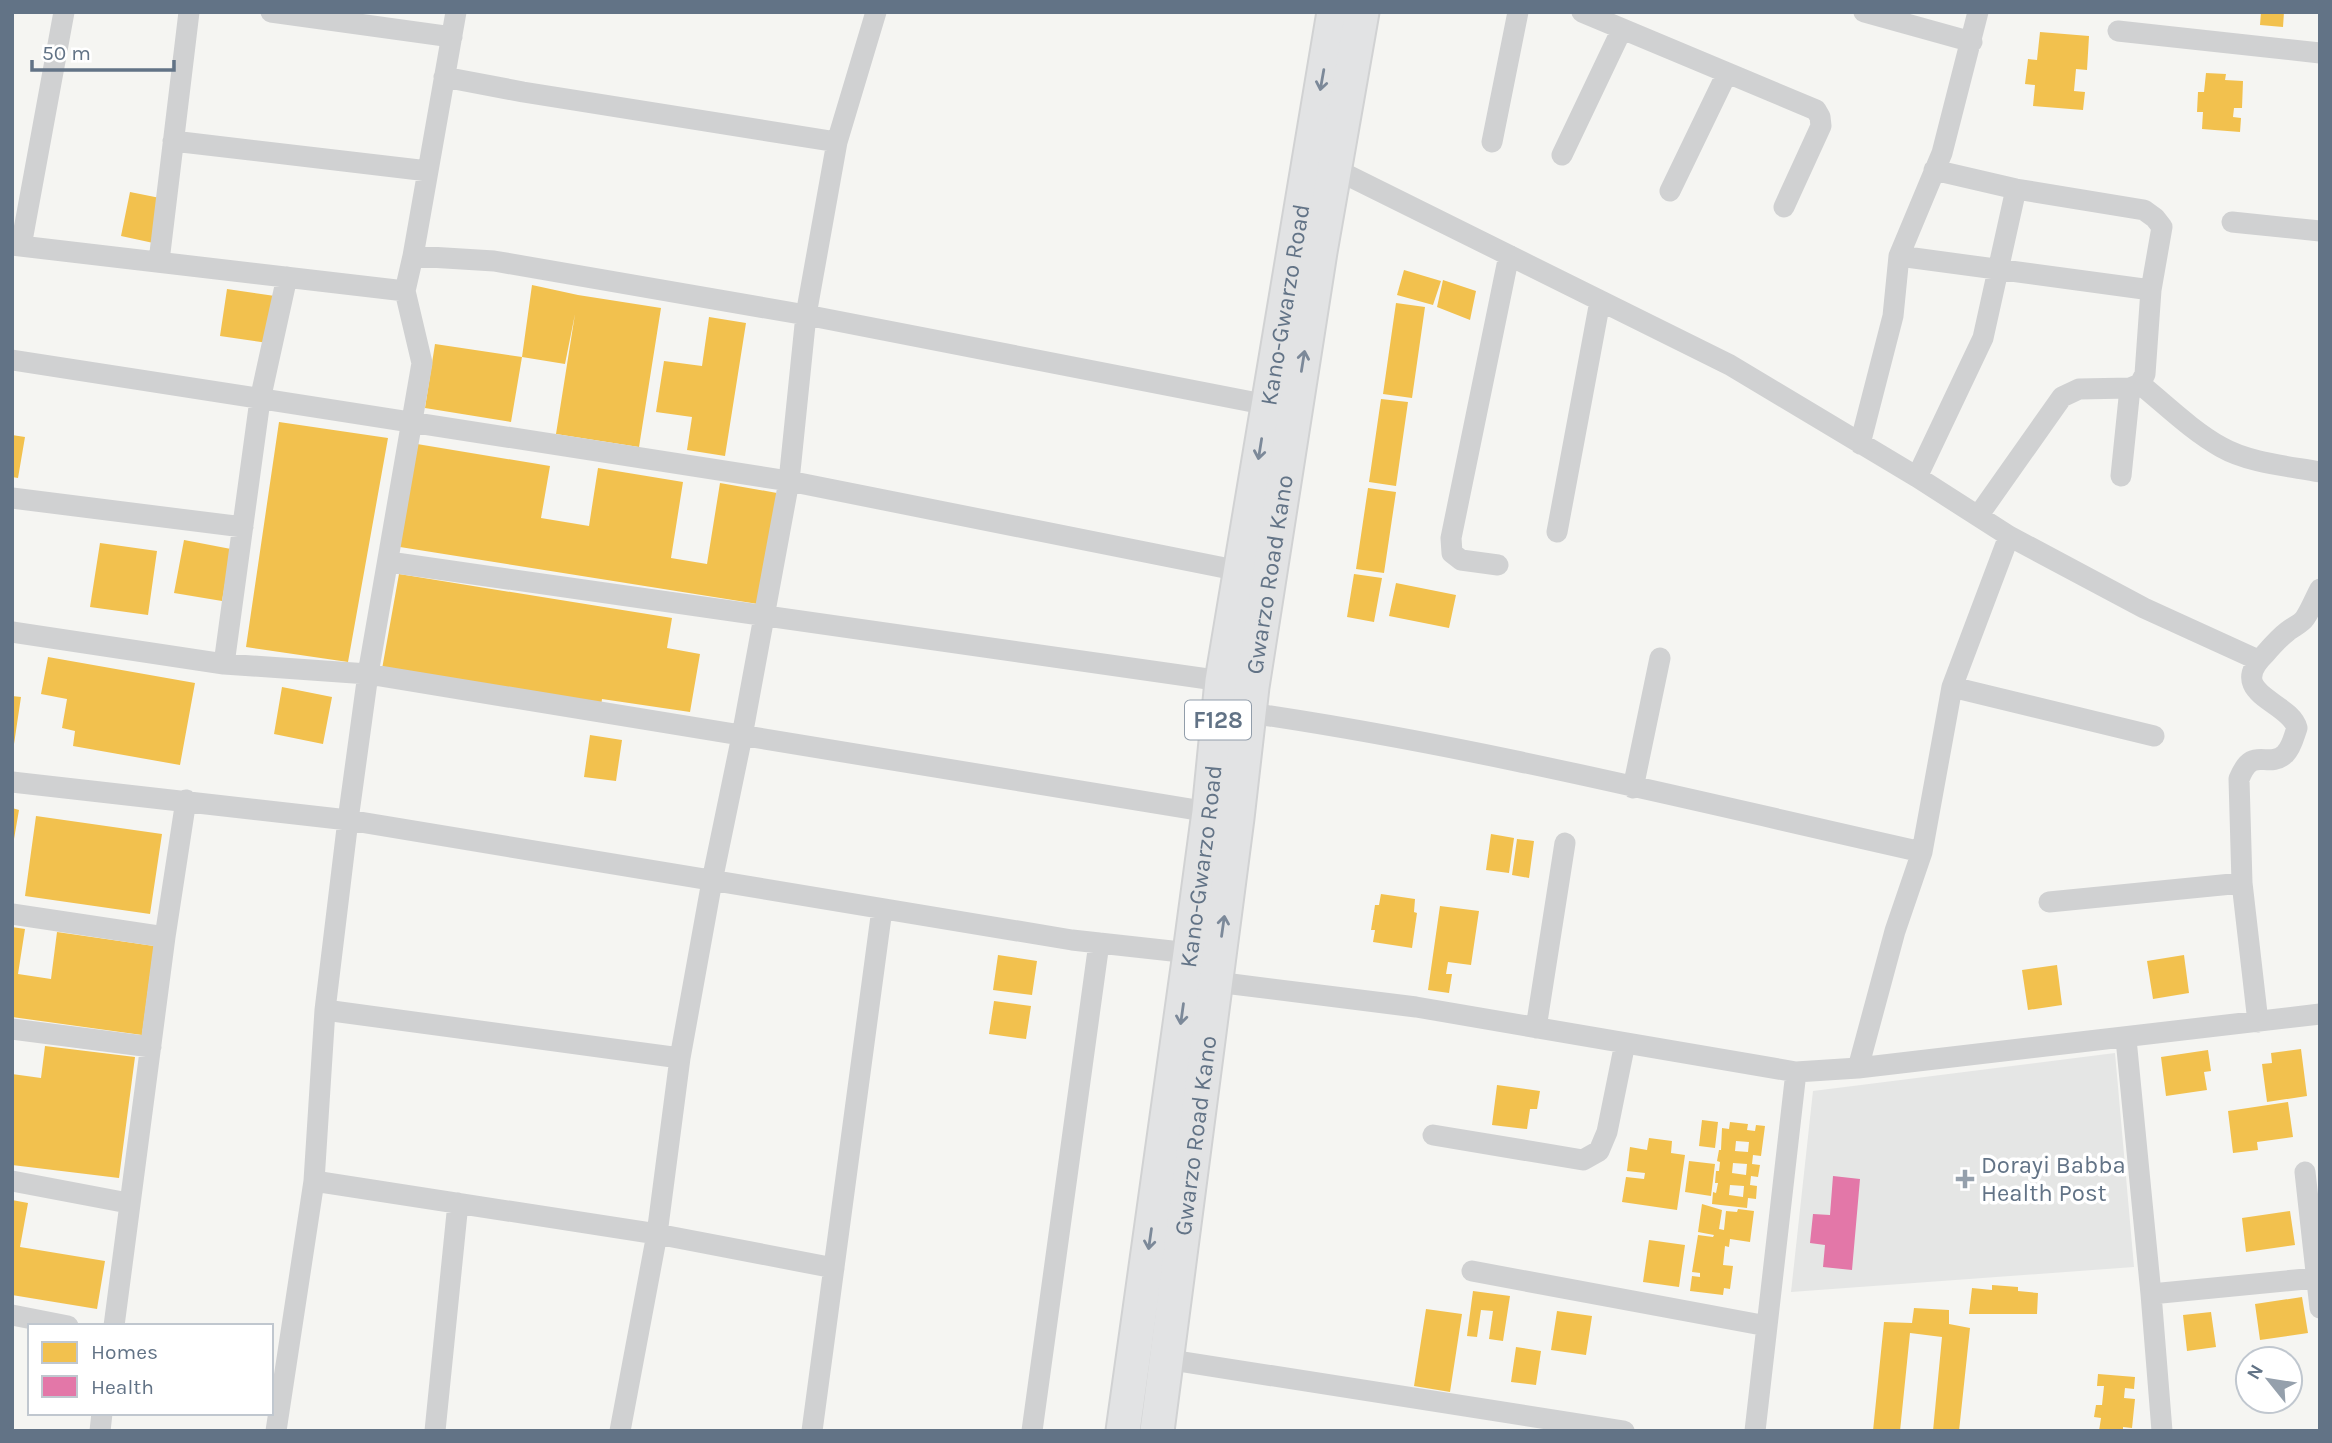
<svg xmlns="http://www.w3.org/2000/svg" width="2332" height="1443" font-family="Karla,sans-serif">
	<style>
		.built { fill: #e5e6e5 }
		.homes { fill: #f2c14e; fill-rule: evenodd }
		.health { fill: #e377a8 }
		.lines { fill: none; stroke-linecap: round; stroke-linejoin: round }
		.primary-casing { stroke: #d1d2d3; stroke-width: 37 }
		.minor { stroke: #d0d1d2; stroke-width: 21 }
		.primary { stroke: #e2e3e4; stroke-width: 33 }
		.oneway { stroke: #7c8999 }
		.poi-dot { fill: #95a0ac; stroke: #fff; stroke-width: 2.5 }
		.labels { text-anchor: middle; stroke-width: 7; stroke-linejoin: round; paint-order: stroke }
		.shield { fill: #fff; stroke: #919daa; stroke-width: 2 }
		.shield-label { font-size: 23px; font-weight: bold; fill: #627386 }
		.street-label { font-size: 24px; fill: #627386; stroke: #fff }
		.poi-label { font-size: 24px; fill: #627386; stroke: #fff; text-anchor: start }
	</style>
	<rect width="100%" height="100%" fill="#f5f5f2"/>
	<path class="built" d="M 2115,1053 L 2134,1267 L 1791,1292 L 1813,1091 Z"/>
	<path class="homes" d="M 2261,12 L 2284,12 L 2283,27 L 2260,25 Z
		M 2040,32 L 2089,36 L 2087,70 L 2076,69 L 2074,91 L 2085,92 L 2083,110 L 2033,106 L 2035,85 L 2025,84 L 2028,59 L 2037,60 Z
		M 2206,73 L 2226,74 L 2225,80 L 2243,81 L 2242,108 L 2234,108 L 2233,117 L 2241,118 L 2240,132 L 2202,129 L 2203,112 L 2197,112 L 2198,92 L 2204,92 Z
		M 130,192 L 160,198 L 158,244 L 121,236 Z
		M 1404,270 L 1441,281 L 1433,305 L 1397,295 Z
		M 1443,280 L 1476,291 L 1470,320 L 1437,307 Z
		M 532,285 L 578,295 L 661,308 L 639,447 L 556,434 L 575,314 L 565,364 L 522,357 Z
		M 227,289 L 275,296 L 268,343 L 220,336 Z
		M 1396,303 L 1425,307 L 1412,398 L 1383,394 Z
		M 709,317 L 746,323 L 725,456 L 687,450 L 692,417 L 656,412 L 664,361 L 702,366 Z
		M 435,344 L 522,357 L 511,422 L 425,408 Z
		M 1381,399 L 1408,402 L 1396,486 L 1369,482 Z
		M 279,422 L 388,438 L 348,662 L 246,647 Z
		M 12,435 L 25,437 L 18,478 L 12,477 Z
		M 417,444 L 550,466 L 541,518 L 589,526 L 598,468 L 683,482 L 671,558 L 707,564 L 720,483 L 777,493 L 758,604 L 400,547 Z
		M 1368,488 L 1396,492 L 1384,573 L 1356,569 Z
		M 184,540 L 231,549 L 222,601 L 174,593 Z
		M 100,543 L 157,551 L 148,615 L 90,607 Z
		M 399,574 L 672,618 L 667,648 L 700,654 L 690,712 L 602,699 L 601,706 L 382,669 Z
		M 1354,574 L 1382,578 L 1374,622 L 1347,617 Z
		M 1396,583 L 1456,595 L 1449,628 L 1389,616 Z
		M 48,657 L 195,683 L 180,765 L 73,746 L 75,731 L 62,728 L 67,699 L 41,694 Z
		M 282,687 L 332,697 L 323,744 L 274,734 Z
		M 12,696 L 21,697 L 14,744 L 12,744 Z
		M 590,735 L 622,740 L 616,781 L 584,777 Z
		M 12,808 L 19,810 L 14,839 L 12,839 Z
		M 36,816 L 162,834 L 150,914 L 25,896 Z
		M 1491,834 L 1514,838 L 1509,873 L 1486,870 Z
		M 1517,839 L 1534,841 L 1529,878 L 1512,875 Z
		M 1381,894 L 1415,899 L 1414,912 L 1417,913 L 1412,948 L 1373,942 L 1375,930 L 1371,930 L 1375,905 L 1379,905 Z
		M 1440,906 L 1479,911 L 1471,965 L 1448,962 L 1446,974 L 1452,974 L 1449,993 L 1428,990 Z
		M 12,927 L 25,929 L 18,974 L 51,979 L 57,932 L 154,946 L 142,1035 L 12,1017 Z
		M 998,955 L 1037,961 L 1032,995 L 993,990 Z
		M 2184,955 L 2189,993 L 2153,999 L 2147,961 Z
		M 2057,965 L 2062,1005 L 2028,1010 L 2022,970 Z
		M 994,1001 L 1031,1006 L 1026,1039 L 989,1034 Z
		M 45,1046 L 135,1057 L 119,1178 L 12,1165 L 12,1074 L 41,1078 Z
		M 2301,1049 L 2307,1096 L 2267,1102 L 2262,1064 L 2272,1063 L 2271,1053 Z
		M 2208,1050 L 2211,1071 L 2204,1072 L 2207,1090 L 2166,1096 L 2161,1057 Z
		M 1497,1085 L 1540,1091 L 1537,1109 L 1530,1109 L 1527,1129 L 1492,1125 Z
		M 2288,1102 L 2293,1137 L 2257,1142 L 2258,1150 L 2233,1153 L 2228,1111 Z
		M 1702,1120 L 1718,1122 L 1715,1148 L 1699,1146 Z
		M 1730,1122 L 1748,1124 L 1747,1130 L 1755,1131 L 1756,1125 L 1765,1126 L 1761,1156 L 1753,1155 L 1752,1164 L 1760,1165 L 1758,1177 L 1751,1176 L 1750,1185 L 1757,1186 L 1756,1199 L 1748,1198 L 1747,1208 L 1712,1204 L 1713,1192 L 1716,1193 L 1718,1183 L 1715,1183 L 1716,1171 L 1719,1171 L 1720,1162 L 1717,1161 L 1719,1150 L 1721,1150 L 1722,1128 L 1729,1129 ZM 1736,1141 L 1749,1142 L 1748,1152 L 1735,1151 ZM 1733,1163 L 1747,1164 L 1746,1175 L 1732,1173 ZM 1730,1185 L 1744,1186 L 1743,1197 L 1729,1195 Z
		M 1649,1138 L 1672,1141 L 1671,1153 L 1685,1155 L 1677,1210 L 1622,1202 L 1626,1177 L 1644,1179 L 1645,1173 L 1627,1171 L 1630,1147 L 1647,1150 Z
		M 1689,1161 L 1715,1164 L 1711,1196 L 1685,1192 Z
		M 12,1200 L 28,1203 L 20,1247 L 105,1261 L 97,1309 L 12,1295 Z
		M 1702,1204 L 1722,1210 L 1719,1229 L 1724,1230 L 1726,1211 L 1737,1212 L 1738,1209 L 1754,1211 L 1750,1242 L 1730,1239 L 1729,1247 L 1725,1246 L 1723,1265 L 1733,1266 L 1730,1289 L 1724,1288 L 1723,1295 L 1690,1291 L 1692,1276 L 1700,1277 L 1700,1273 L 1692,1272 L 1698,1235 L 1713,1237 L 1714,1235 L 1698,1232 Z
		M 2290,1211 L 2295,1245 L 2246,1252 L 2242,1218 Z
		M 1649,1240 L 1685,1245 L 1679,1287 L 1643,1282 Z
		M 1992,1285 L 2018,1287 L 2018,1291 L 2038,1293 L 2037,1314 L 1969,1314 L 1972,1288 L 1992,1290 Z
		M 1473,1291 L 1510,1296 L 1503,1341 L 1489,1339 L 1493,1311 L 1481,1310 L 1477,1337 L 1467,1336 Z
		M 2302,1297 L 2308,1333 L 2260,1340 L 2255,1304 Z
		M 1914,1308 L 1949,1310 L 1949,1324 L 1970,1328 L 1959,1431 L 1933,1431 L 1942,1337 L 1910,1333 L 1900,1431 L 1873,1431 L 1884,1322 L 1912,1323 Z
		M 1426,1309 L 1462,1314 L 1450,1392 L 1414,1386 Z
		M 1557,1311 L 1592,1316 L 1586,1355 L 1551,1350 Z
		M 2211,1312 L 2216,1347 L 2187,1351 L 2183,1315 Z
		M 1516,1347 L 1541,1351 L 1536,1385 L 1511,1382 Z
		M 2098,1374 L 2135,1377 L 2134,1389 L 2125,1388 L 2124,1398 L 2135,1399 L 2132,1428 L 2123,1427 L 2123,1431 L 2099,1431 L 2101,1418 L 2094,1417 L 2096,1405 L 2102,1405 L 2104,1386 L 2097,1386 Z"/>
	<path class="health" d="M 1833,1176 L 1860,1179 L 1852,1270 L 1823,1267 L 1825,1245 L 1810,1243 L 1813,1214 L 1830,1215 Z"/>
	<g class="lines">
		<defs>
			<g id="primary">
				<path id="s1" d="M 1123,1431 L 1190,953 L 1209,812 L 1222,681 L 1334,12"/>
				<path id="s2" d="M 1157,1431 L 1237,818 L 1252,687 L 1320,252 L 1362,12"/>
			</g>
		</defs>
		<use href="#primary" class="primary-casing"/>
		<path class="minor" d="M 271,12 L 452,37
			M 1582,12 L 1816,110 L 1820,117 L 1821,126 L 1784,207
			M 1864,12 L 1972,42
			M 2118,31 L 2320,53
			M 444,77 L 523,92 L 837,142
			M 173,141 L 428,171
			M 1492,142 L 1518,12
			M 1562,155 L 1622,29
			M 1335,169 L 1730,365 L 1917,477 L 2009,536 L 2144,608 L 2258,660
			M 1934,170 L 2016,189 L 2144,210 L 2155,218 L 2162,227 L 2151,290 L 2145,374 L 2140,384 L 2130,388 L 2079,389 L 2062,397 L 1978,516
			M 1670,191 L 1727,73
			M 2232,222 L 2320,231
			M 12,245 L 405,291
			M 21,246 L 64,12
			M 413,256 L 456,12
			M 1899,256 L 2151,290
			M 159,261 L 189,12
			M 12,360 L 789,481 L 1240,571
			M 2140,384 C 2166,405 2191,430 2221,447 C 2249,463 2288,466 2320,472
			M 1860,444 L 1893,316 L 1899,256 L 1942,153 L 1978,12
			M 2121,476 L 2130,388
			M 1917,477 L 1983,338 L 2016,189
			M 12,498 L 243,527
			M 1557,532 L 1600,301
			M 389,562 L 1222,681
			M 1498,565 L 1461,560 L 1452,553 L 1451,538 L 1509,255
			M 12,632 L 224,664 L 368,674 L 1209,812
			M 224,664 L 260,400 L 287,277
			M 1952,687 L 2154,736
			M 1250,713 C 1476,746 1699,802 1922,852
			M 12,782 L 348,820 L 1072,940 L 1190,953
			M 1633,788 L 1660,658
			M 2049,902 L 2242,883
			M 12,914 L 165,937
			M 1216,982 L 1416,1007 L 1796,1072 L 1858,1068 L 2320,1014
			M 325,1010 L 680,1058
			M 2258,1022 L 2242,883 L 2239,779 C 2253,744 2267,770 2285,754 C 2292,747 2294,736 2297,728 C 2290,701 2224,694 2265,654 C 2272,646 2280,637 2288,631 C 2294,626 2301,624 2305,618 C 2311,609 2315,598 2320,589
			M 1536,1028 L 1565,843
			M 12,1029 L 151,1047
			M 2126,1039 L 2151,1294 L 2162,1431
			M 1858,1068 L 1895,931 L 1922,852 L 1952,687 L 2009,536
			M 1433,1135 L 1583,1160 L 1599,1151 L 1607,1132 L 1625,1043
			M 2305,1172 L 2320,1308
			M 12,1181 L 128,1203
			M 314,1181 L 657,1234 L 834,1268
			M 1472,1271 L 1767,1326
			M 2151,1294 L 2316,1278
			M 12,1315 L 68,1326
			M 114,1326 L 165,937 L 186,800
			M 1165,1359 L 1624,1431
			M 100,1431 L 102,1413
			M 276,1431 L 314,1181 L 325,1010 L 348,820 L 368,674 L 422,363 L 405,291 L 413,256 L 494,261 L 806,315 L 1268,405
			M 435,1431 L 458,1203
			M 620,1431 L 657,1234 L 680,1058 L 712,881 L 742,736 L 789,481 L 806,315 L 837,142 L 876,12
			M 812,1431 L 882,909
			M 1032,1431 L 1099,943
			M 1755,1431 L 1796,1072"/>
		<use href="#primary" class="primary"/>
	</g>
	<defs><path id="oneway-shaft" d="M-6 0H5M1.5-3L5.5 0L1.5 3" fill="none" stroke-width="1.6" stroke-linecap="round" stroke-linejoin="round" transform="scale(1.75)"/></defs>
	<g class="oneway">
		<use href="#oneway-shaft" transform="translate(1322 80) rotate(100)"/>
		<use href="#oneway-shaft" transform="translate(1303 361) rotate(-81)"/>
		<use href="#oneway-shaft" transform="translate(1260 449) rotate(99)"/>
		<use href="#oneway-shaft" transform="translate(1223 926) rotate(-82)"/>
		<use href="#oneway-shaft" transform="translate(1182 1014) rotate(98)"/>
		<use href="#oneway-shaft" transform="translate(1150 1239) rotate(98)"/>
	</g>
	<path class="poi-dot" d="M1961.5 1168.5h7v7h7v7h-7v7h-7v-7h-7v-7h7z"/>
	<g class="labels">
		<rect class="shield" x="1185" y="700.5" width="66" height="39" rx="5"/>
		<g class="shield-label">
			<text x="1218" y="728">F128</text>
		</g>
		<g class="street-label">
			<text dy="8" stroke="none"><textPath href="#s1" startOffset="1138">Kano-Gwarzo Road</textPath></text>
			<text dy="8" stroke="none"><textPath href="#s2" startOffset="864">Gwarzo Road Kano</textPath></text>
			<text dy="8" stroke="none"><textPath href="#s1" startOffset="570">Kano-Gwarzo Road</textPath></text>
			<text dy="8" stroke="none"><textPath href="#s2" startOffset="298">Gwarzo Road Kano</textPath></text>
		</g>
		<g class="poi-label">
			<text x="1981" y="1173">Dorayi Babba<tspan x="1981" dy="28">Health Post</tspan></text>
		</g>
	</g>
	<rect width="2332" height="1443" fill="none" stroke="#627386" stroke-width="28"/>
	<rect x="28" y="1324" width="245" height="91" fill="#ffffff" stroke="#c0c7cf" stroke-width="2"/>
	<rect x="42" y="1342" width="35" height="21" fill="#f2c14e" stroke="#c0c7cf" stroke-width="2"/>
	<text x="91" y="1359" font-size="21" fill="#627386">Homes</text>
	<rect x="42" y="1376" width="35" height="21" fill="#e377a8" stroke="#c0c7cf" stroke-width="2"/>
	<text x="91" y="1394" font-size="21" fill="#627386">Health</text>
	<g transform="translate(2269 1380) rotate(300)"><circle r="33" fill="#ffffff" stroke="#c0c7cf" stroke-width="2"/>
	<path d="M0-5L12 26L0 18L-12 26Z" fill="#95a0ac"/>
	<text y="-10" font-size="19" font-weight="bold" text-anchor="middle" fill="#627386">N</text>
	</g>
	<path d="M32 60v10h142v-10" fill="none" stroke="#627386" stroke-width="3.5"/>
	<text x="42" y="60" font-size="21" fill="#627386" stroke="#ffffff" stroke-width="5" paint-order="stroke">50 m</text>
</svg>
